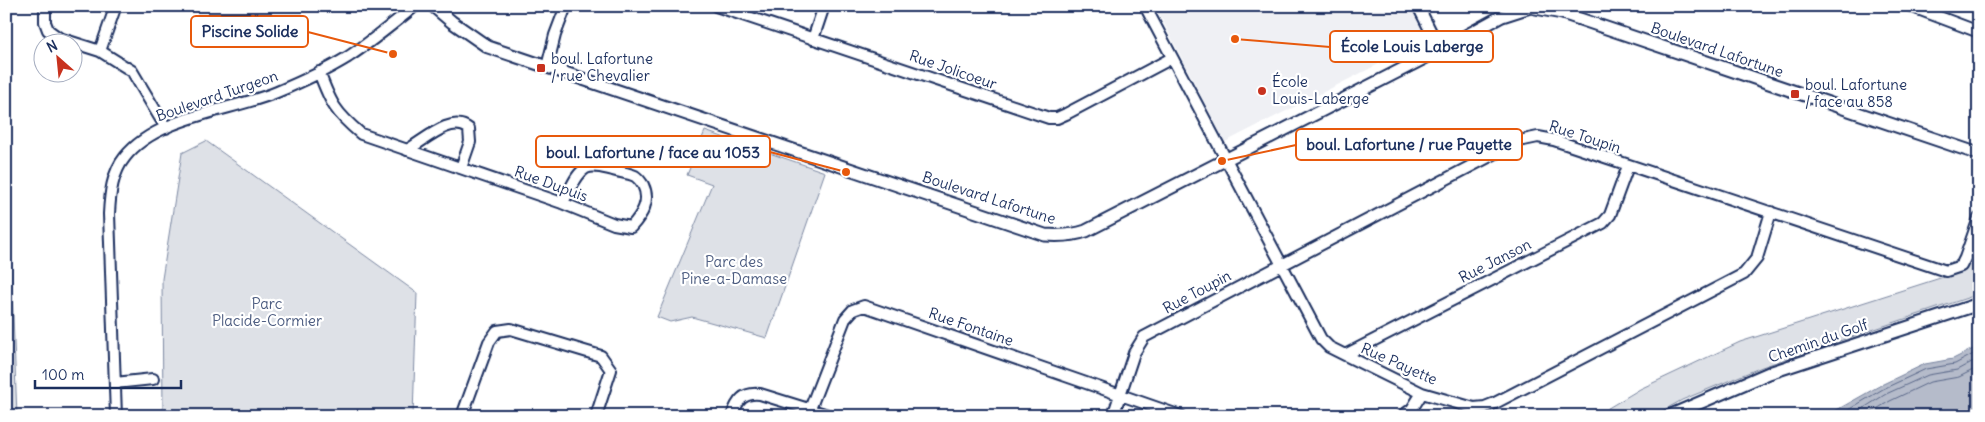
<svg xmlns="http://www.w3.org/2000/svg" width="1985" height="422" font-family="Delius,sans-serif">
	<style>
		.built { fill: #eff0f4 }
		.green { fill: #dee1e7; stroke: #7c88a2 }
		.water { fill: #b5bbca; stroke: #77839f }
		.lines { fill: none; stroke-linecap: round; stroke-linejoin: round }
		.shore { stroke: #596789; stroke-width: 1 }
		.minor-casing { stroke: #1b2f5e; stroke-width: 14 }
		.tertiary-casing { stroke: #1b2f5e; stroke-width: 15 }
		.minor { stroke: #fff; stroke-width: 10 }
		.tertiary { stroke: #fff; stroke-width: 11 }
		.poi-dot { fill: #c8321e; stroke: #fff; stroke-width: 2 }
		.labels { text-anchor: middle; stroke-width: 4.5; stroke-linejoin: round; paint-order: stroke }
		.street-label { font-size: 15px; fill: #1b2f5e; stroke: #fff }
		.poi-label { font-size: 15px; fill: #1b2f5e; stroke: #fff; text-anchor: start }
		.park-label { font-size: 15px; fill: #4c5c80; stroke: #fff }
		.leader { fill: none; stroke: #e8590c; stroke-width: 2 }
		.callout-dot { fill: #e8590c; stroke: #fff; stroke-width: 2 }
		.callout { fill: #fff; stroke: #e8590c; stroke-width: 2 }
		.callout-label { font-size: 16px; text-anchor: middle; font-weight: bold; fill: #1b2f5e }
	</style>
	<rect width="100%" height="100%" fill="#fff"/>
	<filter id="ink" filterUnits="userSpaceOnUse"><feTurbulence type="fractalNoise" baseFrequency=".02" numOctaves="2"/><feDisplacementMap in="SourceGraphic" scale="10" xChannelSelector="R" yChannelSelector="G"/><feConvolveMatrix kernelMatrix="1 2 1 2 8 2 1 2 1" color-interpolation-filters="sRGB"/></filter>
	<g filter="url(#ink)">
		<path class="built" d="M 1155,6 L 1410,6 L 1426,40 L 1225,142 Z"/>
		<path class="green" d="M 705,131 L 825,172 L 767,338 L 692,317 L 670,322 L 657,317 L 712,184 L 687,175 Z
			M 206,141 L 417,293 L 413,416 L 163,416 L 162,279 L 182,153 Z
			M 1979,229 L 1979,294 L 1762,367 L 1682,400 L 1653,416 L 1595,416 L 1640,389 L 1740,342 L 1956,273 Z
			M 6,263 L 11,265 L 17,416 L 6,416 Z"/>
		<path class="water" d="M 1979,346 L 1979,416 L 1826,416 L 1881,385 L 1925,364 L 1953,359 Z"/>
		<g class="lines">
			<path class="shore" d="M 1838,416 L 1883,389 L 1926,369 L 1955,364 L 1979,351
				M 1851,416 L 1886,394 L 1928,375 L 1957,370 L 1979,358
				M 1865,416 L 1890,401 L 1930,382 L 1959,377 L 1979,367"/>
			<defs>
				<path id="minor" d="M 45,6 L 45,22 L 48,30 L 59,38 L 100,51 L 132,71 L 166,128
					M 716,6 L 1049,118 L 1057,118 L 1066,114 L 1172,58
					M 1145,6 L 1321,339 L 1329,347 L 1345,355 L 1422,393 L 1474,408 L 1485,407 L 1495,403 L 1744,274 L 1757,258 L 1771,212
					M 1418,6 L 1440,50
					M 1910,6 L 1979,32
					M 813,39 L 824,6
					M 100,51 L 114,11 L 113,6
					M 547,67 L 555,35 L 566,6
					M 319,72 C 331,104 335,112 361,134 L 562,203 L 614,224 L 631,227 C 642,215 651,201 643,185 C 641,182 638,178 635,176 C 629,173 619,172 613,170 C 604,168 594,164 586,168 C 574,175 570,193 562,203
					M 407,150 C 424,141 451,114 469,129 L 470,142 L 461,168
					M 1345,355 L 1603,223 L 1610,215 L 1628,166
					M 115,383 L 153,379
					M 810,409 L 845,319 L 853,310 L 864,306 L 1181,416
					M 116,416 L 109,214 C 110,194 112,173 125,157 C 157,116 232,111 277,92 C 301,82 327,70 348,57 C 371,42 394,23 415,6
					M 462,416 L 489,342 L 497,331 L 511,329 L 601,356 L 611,370 L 596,416
					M 732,416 C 737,401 743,392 760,394 L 831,416
					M 1113,416 L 1134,353 L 1144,337 L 1519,141 L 1538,137 L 1554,140 L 1946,271 L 1961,266 L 1965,258 L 1979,218
					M 1402,416 L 1412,409 L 1422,393"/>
				<path id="tertiary" d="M 433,6 L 452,22 L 488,47 L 1045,235 C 1059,236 1072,236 1086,231 L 1440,50 L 1502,16 L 1530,7 L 1562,13 L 1979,154
					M 1669,416 L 1769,373 L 1979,304"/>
			</defs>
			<use href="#minor" class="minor-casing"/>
			<use href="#tertiary" class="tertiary-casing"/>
			<use href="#minor" class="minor"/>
			<use href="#tertiary" class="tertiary"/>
		</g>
	</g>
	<g class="poi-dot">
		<rect x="536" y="63" width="10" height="10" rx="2.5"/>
		<circle cx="1262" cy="91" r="5"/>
		<rect x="1790" y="89" width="10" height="10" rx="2.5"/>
	</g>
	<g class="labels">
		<g class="street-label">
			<text transform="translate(1717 50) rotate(19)" y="5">Boulevard Lafortune</text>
			<text transform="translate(953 70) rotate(19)" y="5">Rue Jolicoeur</text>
			<text transform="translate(217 96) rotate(-19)" y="5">Boulevard Turgeon</text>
			<text transform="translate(1585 137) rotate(18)" y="5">Rue Toupin</text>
			<text transform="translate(551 184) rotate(20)" y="5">Rue Dupuis</text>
			<text transform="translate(989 198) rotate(18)" y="5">Boulevard Lafortune</text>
			<text transform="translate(1495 261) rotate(-27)" y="5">Rue Janson</text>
			<text transform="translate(1197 292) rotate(-28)" y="5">Rue Toupin</text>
			<text transform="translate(971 327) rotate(19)" y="5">Rue Fontaine</text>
			<text transform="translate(1818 341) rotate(-19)" y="5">Chemin du Golf</text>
			<text transform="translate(1399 364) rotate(24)" y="5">Rue Payette</text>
		</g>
		<g class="poi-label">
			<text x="551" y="64">boul. Lafortune<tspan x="551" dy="17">/ rue Chevalier</tspan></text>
			<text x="1272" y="87">École<tspan x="1272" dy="17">Louis-Laberge</tspan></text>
			<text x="1805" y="90">boul. Lafortune<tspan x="1805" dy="17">/ face au 858</tspan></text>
		</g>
		<g class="park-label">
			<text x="734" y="267">Parc des<tspan x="734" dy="17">Pine-a-Damase</tspan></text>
			<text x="267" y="309">Parc<tspan x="267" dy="17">Placide-Cormier</tspan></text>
		</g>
	</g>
	<path class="leader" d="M393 54L308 32M1235 39L1330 47M1222 161L1296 145M846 172L770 152"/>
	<g class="callout-dot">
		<circle cx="393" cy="54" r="5"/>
		<circle cx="1235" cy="39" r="5"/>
		<circle cx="1222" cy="161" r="5"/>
		<circle cx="846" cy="172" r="5"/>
	</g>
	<g class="callout">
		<rect x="191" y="16" width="117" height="31" rx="5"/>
		<rect x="1330" y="31" width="163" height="31" rx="5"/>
		<rect x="1296" y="129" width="226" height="31" rx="5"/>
		<rect x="536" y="136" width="234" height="31" rx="5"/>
	</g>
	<g class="callout-label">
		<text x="250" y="37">Piscine Solide</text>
		<text x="1412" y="52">École Louis Laberge</text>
		<text x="1409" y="150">boul. Lafortune / rue Payette</text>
		<text x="653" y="158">boul. Lafortune / face au 1053</text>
	</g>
	<rect width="1985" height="422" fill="none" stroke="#fff" stroke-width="25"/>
	<rect x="12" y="12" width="1960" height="397" fill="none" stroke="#1b2f5e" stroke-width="2" filter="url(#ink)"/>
	<g transform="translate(58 58) rotate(333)"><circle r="24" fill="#ffffff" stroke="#a4acbf"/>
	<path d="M0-4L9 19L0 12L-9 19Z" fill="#c8321e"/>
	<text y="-8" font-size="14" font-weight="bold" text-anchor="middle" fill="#1b2f5e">N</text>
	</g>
	<path d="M35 380v8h146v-8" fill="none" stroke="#1b2f5e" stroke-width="2.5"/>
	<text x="42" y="380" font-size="15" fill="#1b2f5e" stroke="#ffffff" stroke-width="4" paint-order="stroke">100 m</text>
</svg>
